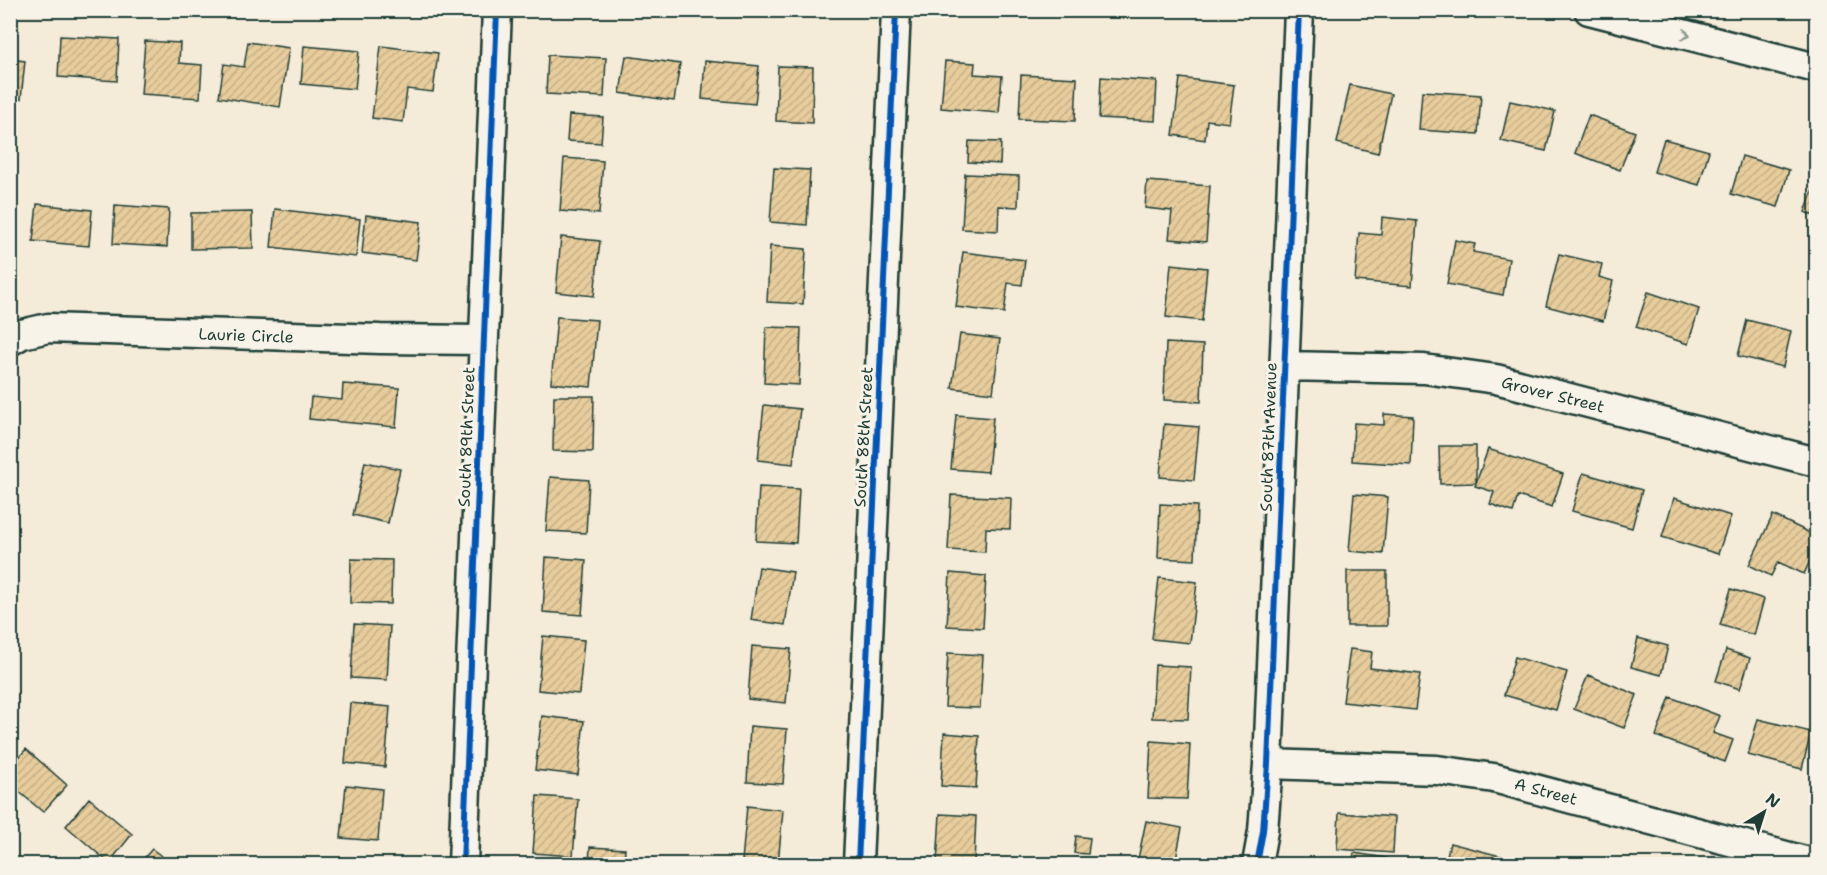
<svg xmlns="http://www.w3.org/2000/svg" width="1827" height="875" font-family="'Shantell Sans',sans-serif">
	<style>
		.building { fill: url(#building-hatch); stroke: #1f3d34; stroke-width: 1.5 }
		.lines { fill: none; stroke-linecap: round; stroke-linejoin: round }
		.minor-casing { stroke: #1f3d34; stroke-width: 33 }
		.minor { stroke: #f7f3e8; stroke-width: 28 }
		.cycleway-casing { stroke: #f7f3e8; stroke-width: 10 }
		.cycleway { stroke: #0057b8; stroke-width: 6 }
		.oneway { stroke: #8b988e }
		.labels { text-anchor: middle; stroke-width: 6; stroke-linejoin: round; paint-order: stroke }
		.street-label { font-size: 16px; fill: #1f3d34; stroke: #f7f3e8 }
	</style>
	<defs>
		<pattern id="building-hatch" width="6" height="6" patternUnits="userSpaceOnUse" patternTransform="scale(1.5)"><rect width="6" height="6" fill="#e7cc9c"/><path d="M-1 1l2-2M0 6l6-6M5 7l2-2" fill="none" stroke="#c6b087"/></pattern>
	</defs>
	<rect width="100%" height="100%" fill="#f4ebd9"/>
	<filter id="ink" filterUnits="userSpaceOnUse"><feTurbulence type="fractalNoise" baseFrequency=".0167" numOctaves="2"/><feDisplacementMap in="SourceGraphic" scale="12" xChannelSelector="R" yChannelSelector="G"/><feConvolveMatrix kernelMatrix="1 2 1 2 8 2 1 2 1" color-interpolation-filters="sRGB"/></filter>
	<g filter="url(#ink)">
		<path class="building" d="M 60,36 L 119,39 L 117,81 L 58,77 Z
			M 145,41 L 180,43 L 179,63 L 202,65 L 200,98 L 141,94 Z
			M 248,42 L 289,48 L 280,107 L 219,97 L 224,64 L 244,67 Z
			M 304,46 L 359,51 L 355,89 L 301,84 Z
			M 381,46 L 438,53 L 433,92 L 407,89 L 403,122 L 372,118 Z
			M 548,55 L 606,58 L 604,97 L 546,94 Z
			M 626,56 L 680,64 L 674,101 L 620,93 Z
			M 10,59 L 25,61 L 21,99 L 10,98 Z
			M 705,61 L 759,66 L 755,104 L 702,99 Z
			M 945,61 L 975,63 L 974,74 L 1002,76 L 999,113 L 941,108 Z
			M 778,66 L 813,67 L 812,123 L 776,121 Z
			M 1021,75 L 1077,78 L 1075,121 L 1019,119 Z
			M 1101,77 L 1157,81 L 1155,121 L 1099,118 Z
			M 1180,78 L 1234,85 L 1229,123 L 1207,120 L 1205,140 L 1173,135 Z
			M 1350,85 L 1391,94 L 1378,153 L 1337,143 Z
			M 1422,91 L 1481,95 L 1478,134 L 1419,130 Z
			M 1510,101 L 1555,111 L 1546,151 L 1501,141 Z
			M 569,115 L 603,117 L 601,143 L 567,141 Z
			M 1589,115 L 1635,132 L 1620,170 L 1575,153 Z
			M 1664,139 L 1709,151 L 1699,185 L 1654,172 Z
			M 969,141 L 1001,142 L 1000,164 L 968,162 Z
			M 1742,156 L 1789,170 L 1778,207 L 1731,194 Z
			M 564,158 L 603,161 L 599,214 L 560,211 Z
			M 774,168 L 810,170 L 807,225 L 770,222 Z
			M 965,174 L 1019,176 L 1018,207 L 999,206 L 998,231 L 962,229 Z
			M 1147,181 L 1210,186 L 1206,242 L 1169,239 L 1172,211 L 1145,208 Z
			M 1816,182 L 1816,217 L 1805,212 Z
			M 37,204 L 92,210 L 89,246 L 33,241 Z
			M 115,205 L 169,209 L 167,247 L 113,244 Z
			M 275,209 L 360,219 L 356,257 L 271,247 Z
			M 252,212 L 253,248 L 191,249 L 191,213 Z
			M 366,215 L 421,222 L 416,260 L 362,253 Z
			M 1382,217 L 1417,221 L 1412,286 L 1355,281 L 1359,233 L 1381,235 Z
			M 561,237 L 600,241 L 594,296 L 556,292 Z
			M 1455,240 L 1475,244 L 1473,252 L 1509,259 L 1503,295 L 1447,284 Z
			M 770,246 L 806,249 L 803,304 L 767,302 Z
			M 963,252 L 1025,260 L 1022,285 L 1008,283 L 1004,313 L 956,307 Z
			M 1559,254 L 1602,264 L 1599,277 L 1613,281 L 1603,321 L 1546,306 Z
			M 1171,264 L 1207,268 L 1202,321 L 1166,317 Z
			M 1648,292 L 1699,309 L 1688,344 L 1636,327 Z
			M 557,317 L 597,320 L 591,387 L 551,383 Z
			M 1747,320 L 1791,331 L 1783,367 L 1738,356 Z
			M 766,327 L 801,328 L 799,385 L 764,383 Z
			M 960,334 L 1000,339 L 993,393 L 952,388 Z
			M 1166,343 L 1203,345 L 1201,402 L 1164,400 Z
			M 343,384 L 399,388 L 396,427 L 309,419 L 311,397 L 342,400 Z
			M 554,396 L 594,396 L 593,452 L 553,451 Z
			M 764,405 L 800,409 L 793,464 L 758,460 Z
			M 1384,414 L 1413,416 L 1411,465 L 1352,461 L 1354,423 L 1384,425 Z
			M 956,415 L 993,418 L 988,472 L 951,469 Z
			M 1164,424 L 1199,427 L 1194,480 L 1160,477 Z
			M 1439,446 L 1476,446 L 1476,483 L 1440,484 Z
			M 1488,449 L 1563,474 L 1552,507 L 1518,496 L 1513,512 L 1490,504 L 1494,492 L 1475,486 Z
			M 365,462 L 400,469 L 388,523 L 353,515 Z
			M 1583,473 L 1642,490 L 1632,528 L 1572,511 Z
			M 550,477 L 589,480 L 586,533 L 546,531 Z
			M 759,487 L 799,489 L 796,543 L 756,541 Z
			M 1354,494 L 1388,497 L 1383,554 L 1349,551 Z
			M 951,495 L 1011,498 L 1010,529 L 986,528 L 985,552 L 948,550 Z
			M 1674,498 L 1731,516 L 1718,554 L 1662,537 Z
			M 1160,504 L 1197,506 L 1195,560 L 1158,558 Z
			M 1773,515 L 1816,536 L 1816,547 L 1804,574 L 1778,562 L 1771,576 L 1749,565 Z
			M 546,557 L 586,560 L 582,615 L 543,612 Z
			M 351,559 L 392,560 L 391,604 L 350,603 Z
			M 759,567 L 793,572 L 785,625 L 751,620 Z
			M 1347,571 L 1387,571 L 1387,626 L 1347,626 Z
			M 950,573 L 986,576 L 983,628 L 947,626 Z
			M 1159,578 L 1197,582 L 1190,643 L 1152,639 Z
			M 1731,589 L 1764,599 L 1754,635 L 1720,625 Z
			M 354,624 L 390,626 L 387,680 L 351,678 Z
			M 543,636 L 584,640 L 579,694 L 538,690 Z
			M 1638,638 L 1668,646 L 1661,675 L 1631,667 Z
			M 752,646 L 791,649 L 786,703 L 748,699 Z
			M 1350,649 L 1372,652 L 1370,668 L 1420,674 L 1415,710 L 1343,702 Z
			M 1726,650 L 1750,658 L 1740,689 L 1716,681 Z
			M 948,653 L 983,655 L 980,708 L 945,707 Z
			M 1515,657 L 1567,672 L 1556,710 L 1504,695 Z
			M 1155,665 L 1191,667 L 1188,719 L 1152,718 Z
			M 1588,675 L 1637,695 L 1624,728 L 1574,709 Z
			M 1670,697 L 1720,716 L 1713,733 L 1733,740 L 1725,762 L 1656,736 Z
			M 350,703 L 390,707 L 385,767 L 345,763 Z
			M 542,716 L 584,721 L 578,775 L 535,770 Z
			M 1758,719 L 1811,732 L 1802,769 L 1748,755 Z
			M 750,726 L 787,729 L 783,784 L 747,782 Z
			M 944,733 L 979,736 L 976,788 L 941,786 Z
			M 1151,741 L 1190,744 L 1187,799 L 1148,798 Z
			M 26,749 L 67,785 L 43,812 L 10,784 L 10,768 Z
			M 346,785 L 382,789 L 378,841 L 341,838 Z
			M 537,796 L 578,799 L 573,856 L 533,853 Z
			M 89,798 L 132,834 L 109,863 L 66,826 Z
			M 747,806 L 783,810 L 778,864 L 742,861 Z
			M 1339,813 L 1395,817 L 1393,853 L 1337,849 Z
			M 940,814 L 976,816 L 974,864 L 937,864 Z
			M 1146,821 L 1182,828 L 1175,864 L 1137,864 Z
			M 1076,836 L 1090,838 L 1088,854 L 1074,853 Z
			M 1450,843 L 1520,861 L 1519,864 L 1445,864 Z
			M 590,847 L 625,849 L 624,864 L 589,864 Z
			M 152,849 L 172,864 L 139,864 Z
			M 1354,853 L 1386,858 L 1386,864 L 1352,864 Z"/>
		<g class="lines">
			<defs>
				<path id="minor" d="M 1589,10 L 1816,68
					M 10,341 L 22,334 L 48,328 L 380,339 L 483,340
					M 1284,366 L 1424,369 L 1496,379 L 1816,462
					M 1268,764 L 1437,770 L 1494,778 L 1816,864
					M 463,864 L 497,10
					M 858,864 L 896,10
					M 1257,864 L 1263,831 L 1268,764 L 1299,10"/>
			</defs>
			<use href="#minor" class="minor-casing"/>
			<use href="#minor" class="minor"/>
			<defs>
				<path id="cycleway" d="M 463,864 L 497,10
					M 858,864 L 896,10
					M 1257,864 L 1263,831 L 1268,764 L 1299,10"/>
			</defs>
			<use href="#cycleway" class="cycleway-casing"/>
			<use href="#cycleway" class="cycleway"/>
		</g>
		<defs><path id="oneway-chevron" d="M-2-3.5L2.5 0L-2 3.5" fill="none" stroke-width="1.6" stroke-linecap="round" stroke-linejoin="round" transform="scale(1.5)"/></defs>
		<use class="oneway" href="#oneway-chevron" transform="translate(1686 35) rotate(14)"/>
	</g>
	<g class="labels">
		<g class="street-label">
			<text transform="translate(246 335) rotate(2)" y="6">Laurie Circle</text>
			<text transform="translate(1553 394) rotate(14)" y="6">Grover Street</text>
			<text transform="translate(466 437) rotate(-88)" y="6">South 89th Street</text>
			<text transform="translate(863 437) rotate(-87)" y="6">South 88th Street</text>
			<text transform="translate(1268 437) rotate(-88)" y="6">South 87th Avenue</text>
			<text transform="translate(1546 791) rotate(15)" y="6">A Street</text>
		</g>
	</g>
	<rect width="1827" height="875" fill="none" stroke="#f7f3e8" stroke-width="36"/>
	<rect x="18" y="18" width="1791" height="839" fill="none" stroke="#1f3d34" stroke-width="2" filter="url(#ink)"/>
	<g transform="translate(1764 812) rotate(38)" stroke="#f7f3e8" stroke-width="4.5" paint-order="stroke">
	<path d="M0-4.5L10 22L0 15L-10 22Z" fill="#1f3d34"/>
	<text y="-9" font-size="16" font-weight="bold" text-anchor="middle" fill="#1f3d34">N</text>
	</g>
</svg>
